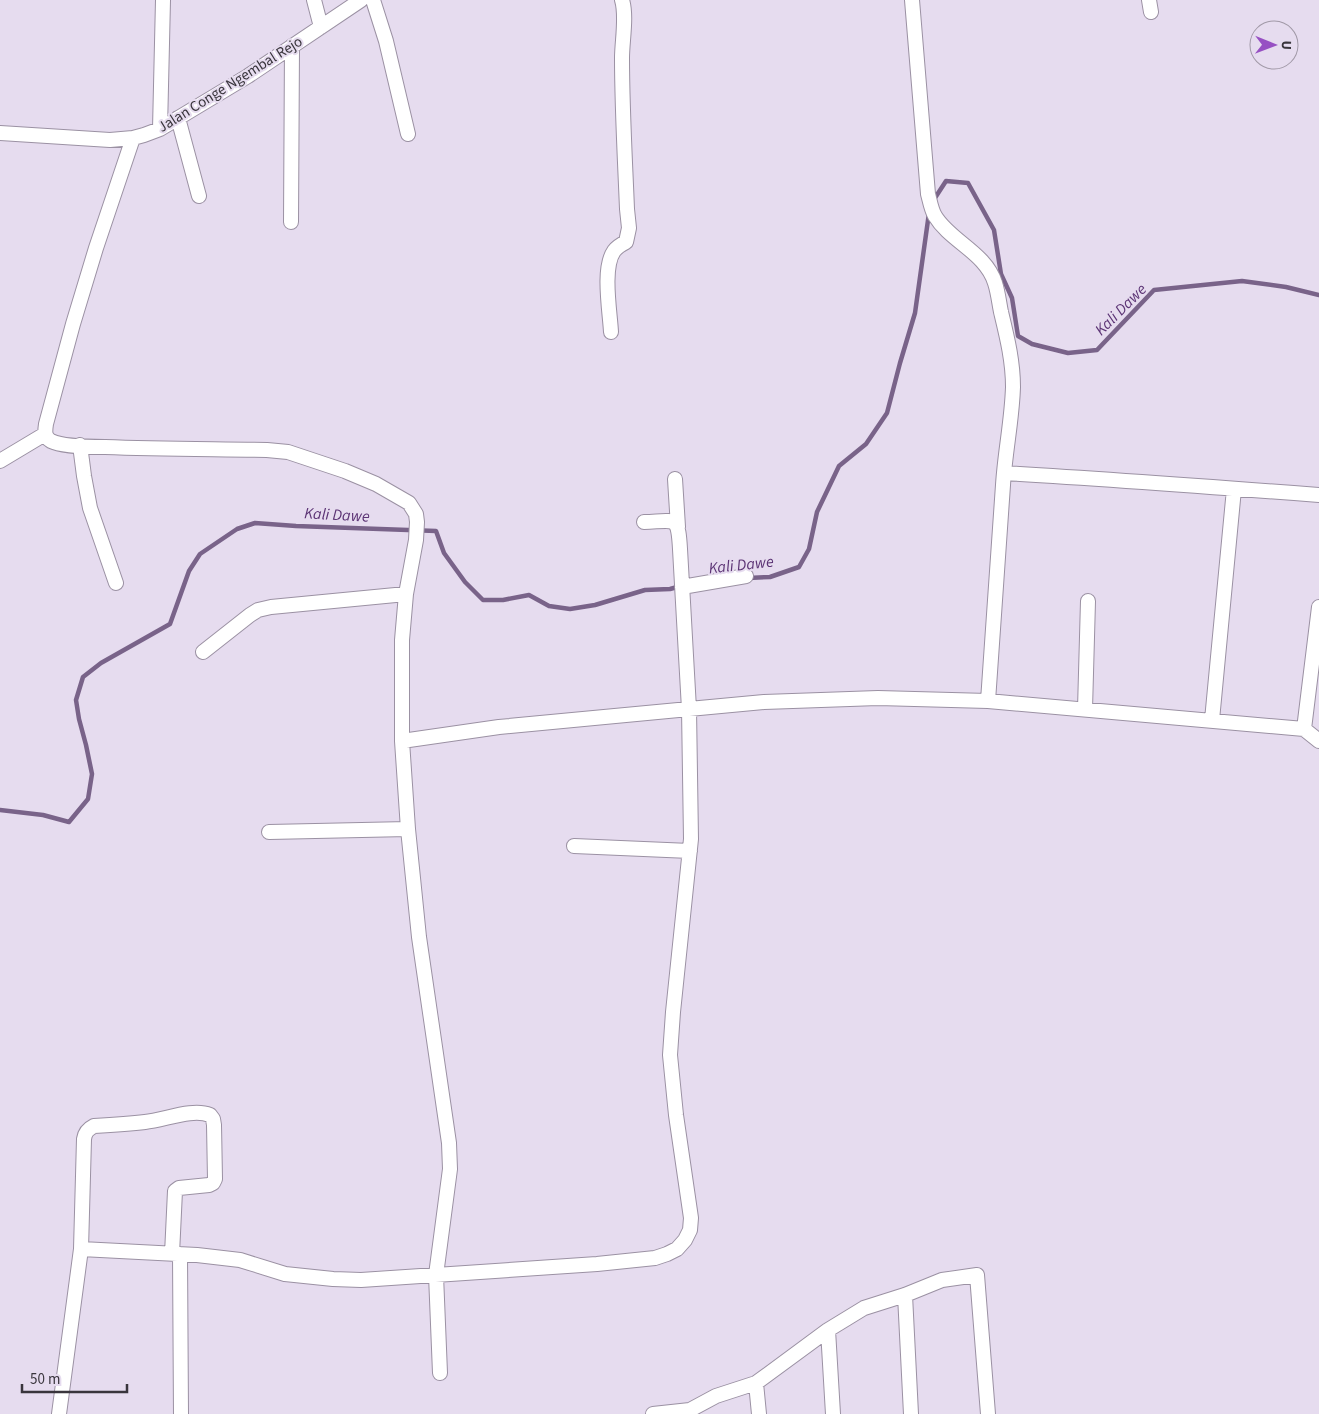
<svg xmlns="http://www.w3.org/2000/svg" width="1319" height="1414" font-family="'Source Sans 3',sans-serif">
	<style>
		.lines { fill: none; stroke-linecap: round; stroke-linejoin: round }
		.stream { stroke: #796389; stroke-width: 4.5 }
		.minor-casing { stroke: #9b91a3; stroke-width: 16 }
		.minor { stroke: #fff; stroke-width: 14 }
		.labels { text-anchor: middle; stroke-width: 4; stroke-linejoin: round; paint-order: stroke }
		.street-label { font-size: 15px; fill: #39353c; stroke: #e6dcef }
		.water-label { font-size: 16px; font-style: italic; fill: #5c3475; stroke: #e6dcef }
	</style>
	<rect width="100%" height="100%" fill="#e6dcef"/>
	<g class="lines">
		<path class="stream" d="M 933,201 L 946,181 L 968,183 L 994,230 L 1001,274 L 1012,298 L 1018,336 L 1032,344 L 1068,353 L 1097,350 L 1154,290 L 1242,281 L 1286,287 L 1319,295
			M 748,578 L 770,577 L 799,567 L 809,549 L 817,512 L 839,466 L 866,444 L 887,413 L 900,363 L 915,313 L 929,213
			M 0,810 L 43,815 L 69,822 L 88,799 L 92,774 L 86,745 L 79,719 L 76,700 L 83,677 L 101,663 L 170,624 L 189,571 L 200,554 L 237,529 L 255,523 L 296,526 L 436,531 L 444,553 L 465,582 L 483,600 L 503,600 L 529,595 L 549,606 L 570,609 L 595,605 L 645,590 L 670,589 L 681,586"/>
		<defs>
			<path id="minor" d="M 314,0 L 321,27
				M 373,0 L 386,41 L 408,134
				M 912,0 L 928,194 C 930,201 931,209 935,216 C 950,241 986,253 995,283 C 998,292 999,302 1001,312 C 1007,337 1013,361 1013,387 C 1012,420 1005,452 1003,485 C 998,557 993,629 988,701
				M 1149,0 L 1151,12
				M 178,118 L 199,196
				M 160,129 L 163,0
				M 0,133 L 110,140 L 133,138 L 144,135 L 160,129 L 248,76 L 361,0
				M 133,138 L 96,248 L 73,324 L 46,424 C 45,431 44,437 51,441 C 63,447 92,447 105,447 C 159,449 213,449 267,450 L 288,452 L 345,471 L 376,484 L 409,503 L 416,514 L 417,522 L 416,540 L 406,594 L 402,640 L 402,741 L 408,829 L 419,937 L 449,1143 L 450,1169 L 436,1275 L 440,1373
				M 291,222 L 292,46
				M 611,332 C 610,312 602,268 614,251 C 617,247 622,244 626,242 L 629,228 L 627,209 C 625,159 622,108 622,58 C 622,41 627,16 622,0
				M 80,445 L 84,476 L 90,508 L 116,583
				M 0,461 L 45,434
				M 1004,473 C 1109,479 1214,487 1319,495
				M 675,479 L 678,527
				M 682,587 L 746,576
				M 203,652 L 250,615 L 258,610 L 271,607 L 406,594
				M 1085,709 L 1088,601
				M 1212,720 L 1234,489
				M 1304,729 L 1319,741
				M 402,741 L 499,727 L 689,709 L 764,702 L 878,698 L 988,701 L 1304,729 L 1319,607
				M 269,832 L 408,829
				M 574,846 L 690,851
				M 81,1249 L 197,1255 L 240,1260 L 285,1274 L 333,1279 L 361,1280 L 597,1264 L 655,1258 L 667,1254 L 677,1249 L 685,1240 L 690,1230 L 691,1218 L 676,1115 L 670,1055 L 673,1012 L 691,839 L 689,709 L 680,549 C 678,515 676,521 644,522
				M 180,1254 L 181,1414
				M 905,1295 L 911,1414
				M 828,1330 L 833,1414
				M 756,1383 L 759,1414
				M 59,1414 L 81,1249 L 84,1139 C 85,1132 88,1129 94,1126 C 111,1125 128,1124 145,1122 C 165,1120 192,1108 210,1115 L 213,1119 L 214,1125 L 215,1179 L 213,1183 L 209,1185 L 179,1188 L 175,1191 L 172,1254
				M 653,1414 L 690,1410 L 716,1396 L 756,1383 L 828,1330 L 864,1308 L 905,1295 L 942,1280 L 977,1275 L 988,1414"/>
		</defs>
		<use href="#minor" class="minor-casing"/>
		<use href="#minor" class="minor"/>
	</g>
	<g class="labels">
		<g class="street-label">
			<text transform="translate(230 84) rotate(-32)" y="5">Jalan Conge Ngembal Rejo</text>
		</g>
		<g class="water-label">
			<text transform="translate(1120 309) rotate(-45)" y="6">Kali Dawe</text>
			<text transform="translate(337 514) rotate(3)" y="6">Kali Dawe</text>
			<text transform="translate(741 564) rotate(-6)" y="6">Kali Dawe</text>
		</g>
	</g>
	<g transform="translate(1274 45) rotate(91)"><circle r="24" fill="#e6dcef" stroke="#a199a7"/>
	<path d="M0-4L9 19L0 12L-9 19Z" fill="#9750c3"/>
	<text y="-8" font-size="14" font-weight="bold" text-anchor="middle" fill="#39353c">U</text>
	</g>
	<path d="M22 1384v8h105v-8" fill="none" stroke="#39353c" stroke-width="2.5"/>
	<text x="30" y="1384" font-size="15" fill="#39353c" stroke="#e6dcef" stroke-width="4" paint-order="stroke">50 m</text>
</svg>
